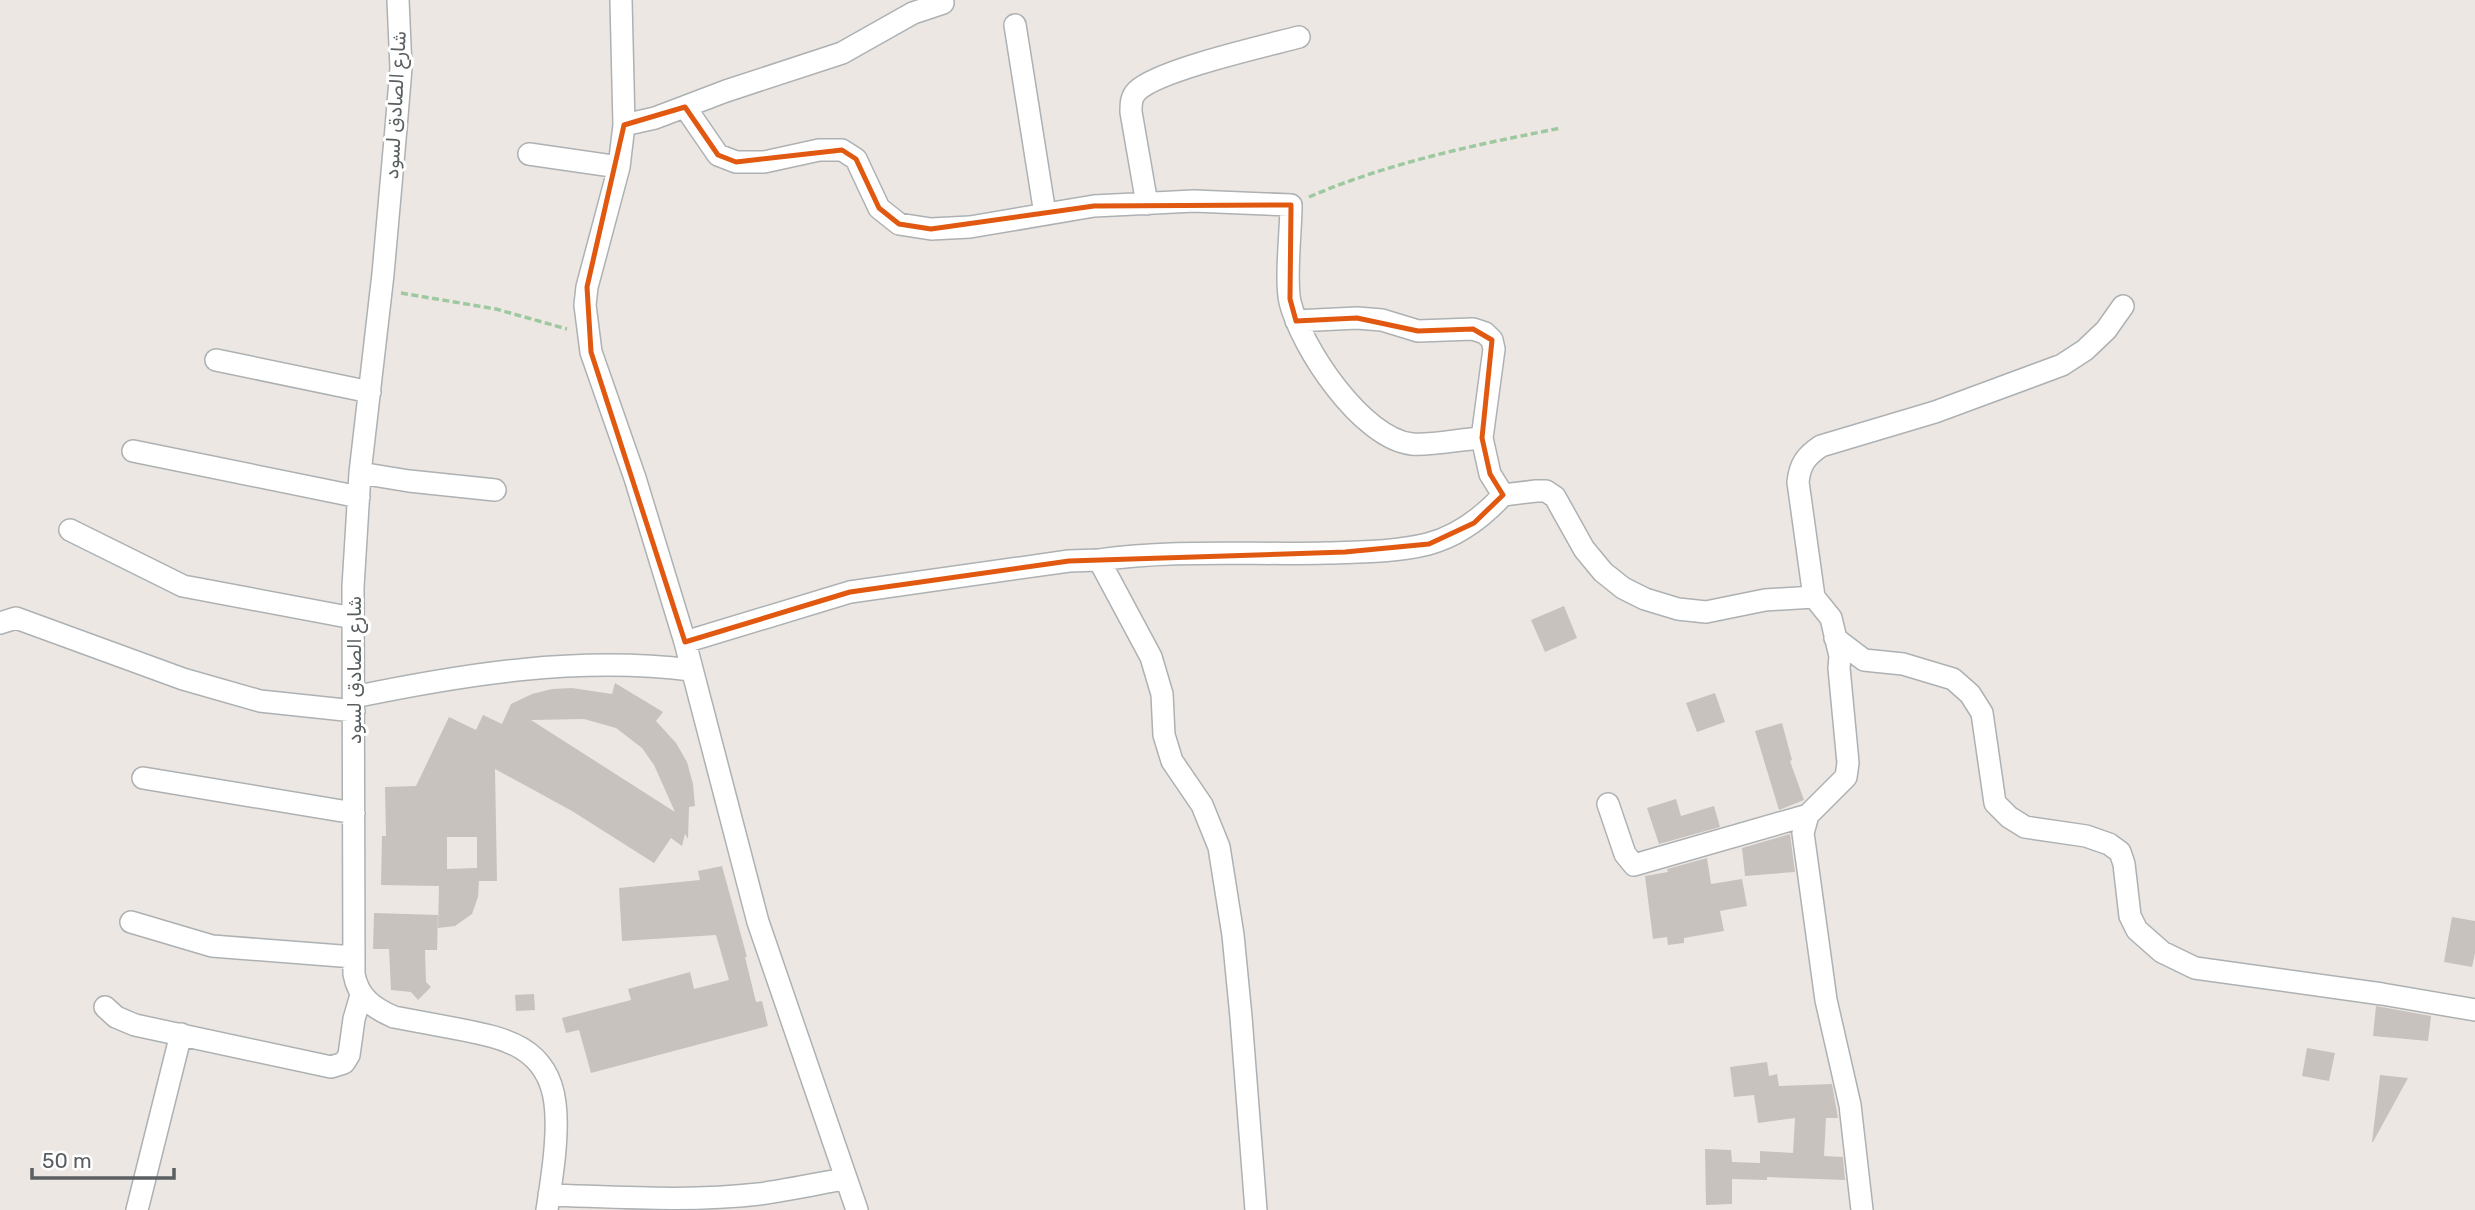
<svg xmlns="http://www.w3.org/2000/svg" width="2475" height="1210" font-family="Rubik,Vazirmatn,sans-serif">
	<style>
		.building { fill: #c7c2be; fill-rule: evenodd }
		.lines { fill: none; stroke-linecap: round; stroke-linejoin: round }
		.minor-casing { stroke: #adb1b3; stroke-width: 24 }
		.path { stroke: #9ec9a0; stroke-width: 3.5; stroke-dasharray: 7 3.5; stroke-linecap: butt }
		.minor { stroke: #fff; stroke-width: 21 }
		.marked { fill: none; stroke: #e15910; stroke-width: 5; stroke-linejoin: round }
		.labels { text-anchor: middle; stroke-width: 6; stroke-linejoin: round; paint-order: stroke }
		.street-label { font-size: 19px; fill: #5a5f61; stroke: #fff }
	</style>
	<rect width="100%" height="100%" fill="#ece7e2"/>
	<path class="building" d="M 1564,606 L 1577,638 L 1545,652 L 1531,620 Z
		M 615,683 L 663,712 L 656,721 L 676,743 L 687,762 L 693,784 L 695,806 L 689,807 L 688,839 L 685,834 L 682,846 L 671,838 L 654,863 L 572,811 L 495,769 L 497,881 L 479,881 L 478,897 L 472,914 L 455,926 L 438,928 L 439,886 L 381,885 L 382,836 L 386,836 L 385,787 L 416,786 L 449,717 L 476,730 L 483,715 L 502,724 L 511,704 L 532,694 L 552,689 L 572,688 L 612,694 ZM 584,719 L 616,728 L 642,748 L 654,765 L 675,812 L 531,720 ZM 447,837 L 477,837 L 477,868 L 447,869 Z
		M 1715,693 L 1725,722 L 1697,732 L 1686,703 Z
		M 1782,723 L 1792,760 L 1790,761 L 1804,800 L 1779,810 L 1755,731 Z
		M 1676,799 L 1681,816 L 1714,806 L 1720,827 L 1659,844 L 1647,808 Z
		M 1790,834 L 1795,872 L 1745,876 L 1742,848 Z
		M 1707,858 L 1711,884 L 1742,879 L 1747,906 L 1720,911 L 1724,931 L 1684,938 L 1684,943 L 1668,945 L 1667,937 L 1653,939 L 1645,876 L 1668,872 L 1667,869 Z
		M 722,866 L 747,957 L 745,957 L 756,1002 L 762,1001 L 768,1026 L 591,1073 L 579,1030 L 566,1033 L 562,1018 L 631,1000 L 628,989 L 690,972 L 694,989 L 729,980 L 716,935 L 622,941 L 619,888 L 700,880 L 698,871 Z
		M 374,913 L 438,915 L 437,950 L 425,950 L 426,982 L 431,987 L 418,1000 L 411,992 L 391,990 L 389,949 L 373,949 Z
		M 2452,917 L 2475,921 L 2475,953 L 2472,967 L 2444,962 Z
		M 534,994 L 535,1010 L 516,1011 L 515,995 Z
		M 2376,1006 L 2431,1016 L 2428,1041 L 2373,1036 Z
		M 2307,1048 L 2335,1053 L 2329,1081 L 2302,1076 Z
		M 1767,1062 L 1769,1076 L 1777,1074 L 1779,1086 L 1832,1084 L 1838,1118 L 1826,1118 L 1824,1156 L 1843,1157 L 1845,1180 L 1767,1177 L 1767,1180 L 1732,1179 L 1732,1204 L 1706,1205 L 1705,1149 L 1731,1150 L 1732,1162 L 1760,1163 L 1760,1151 L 1793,1153 L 1795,1118 L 1758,1123 L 1754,1095 L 1734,1097 L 1730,1067 Z
		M 2380,1075 L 2408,1078 L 2373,1142 L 2372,1142 Z"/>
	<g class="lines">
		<defs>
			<path id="minor" d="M 398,0 L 401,68 L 396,128 L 383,274 L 360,473 L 353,587 L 354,974 C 358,997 373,1008 394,1017 C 415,1021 436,1025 458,1029 C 505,1038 548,1047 555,1103 C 559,1134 552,1178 547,1210
				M 621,0 L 624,125 L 619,167 L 587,287 L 585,305 L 591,352 L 635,478 L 685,642 L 758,922 L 857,1210
				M 1015,25 L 1045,214
				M 685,107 L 718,155 L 736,162 L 764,162 L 819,150 L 842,150 L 856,159 L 879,208 L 899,224 L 931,229 L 970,227 L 1094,206 L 1194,201 L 1291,205 C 1291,231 1285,279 1290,302 C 1301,347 1362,439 1412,444 C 1429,446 1462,439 1482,438
				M 624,125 L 655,118 L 726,91 L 842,53 L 913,13 L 943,3
				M 529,154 L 619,167
				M 1147,204 L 1131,112 C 1131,104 1131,97 1137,91 C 1158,70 1265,46 1299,37
				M 1296,321 L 1357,318 L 1382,320 L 1418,331 L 1473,329 L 1485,333 L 1492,340 L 1494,349 L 1482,438 L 1490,474 L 1503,495 L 1536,491 L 1546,491 L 1555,497 L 1584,549 L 1603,572 L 1623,588 L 1645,599 L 1678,609 L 1706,612 L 1765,600 L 1814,597
				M 216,360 L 370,392
				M 133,451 L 359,497
				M 360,473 L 409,481 L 495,490
				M 70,530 L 183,586 L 353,618
				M 1099,560 C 1174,549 1252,555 1327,553 C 1360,552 1396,552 1428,544 C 1458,536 1482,518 1503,495
				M 0,623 L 16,618 L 183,679 L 260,701 L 354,711
				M 1835,638 L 1864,660 L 1903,664 L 1953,679 L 1970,694 L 1982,713 L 1995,803 L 2009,817 L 2025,827 L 2086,836 L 2109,844 L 2120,852 L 2124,864 L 2130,916 L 2137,930 L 2162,952 L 2195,968 L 2382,994 L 2475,1010
				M 685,642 L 850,592 L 1069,561 L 1099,560 L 1151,657 L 1162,694 L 1164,735 L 1172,761 L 1202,805 L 1219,847 L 1233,935 L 1241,1017 L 1256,1210
				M 354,697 C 465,674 578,656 691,670
				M 143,778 L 354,813
				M 1608,804 L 1625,854 L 1634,865 L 1808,815
				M 131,922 L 212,946 L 354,957
				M 105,1007 L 116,1017 L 135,1025 L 331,1067 L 344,1063 L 349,1055 L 354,1019 L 361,995
				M 549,1195 C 619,1197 690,1202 759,1194 C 788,1190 816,1184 844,1179
				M 137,1210 L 181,1034
				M 1862,1210 L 1850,1105 L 1826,1000 L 1803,833 L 1808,815 L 1846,777 L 1848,763 L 1839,668 L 1840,656 L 1831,618 L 1814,597 L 1798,482 C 1800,464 1806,456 1821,446 L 1935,412 L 2062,365 L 2085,350 L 2106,330 L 2123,306"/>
		</defs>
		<use href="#minor" class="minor-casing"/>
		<path class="path" d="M 1309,197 C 1390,162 1475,145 1561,128
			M 401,293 L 496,309 L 567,329"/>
		<use href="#minor" class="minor"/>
	</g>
	<path class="marked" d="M 685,107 L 718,155 L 736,162 L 842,150 L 856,159 L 879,208 L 899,224 L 931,229 L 1094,206 L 1291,205 L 1290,299 L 1296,321 L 1357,318 L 1418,331 L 1473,329 L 1492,340 L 1482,438 L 1490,474 L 1503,495 L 1474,523 L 1429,544 L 1345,552 L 1069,561 L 850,592 L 685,642 L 591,352 L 587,287 L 624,125 Z"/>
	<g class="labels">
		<g class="street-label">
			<text transform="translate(395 105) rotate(-87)" y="7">شارع الصادق لسود</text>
			<text transform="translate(354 670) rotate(-90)" y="7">شارع الصادق لسود</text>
		</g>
	</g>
	<path d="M32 1168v10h142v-10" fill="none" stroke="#5a5f61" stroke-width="3.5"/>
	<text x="42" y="1168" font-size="21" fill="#5a5f61" stroke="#ffffff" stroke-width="5" paint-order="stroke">50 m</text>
</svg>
